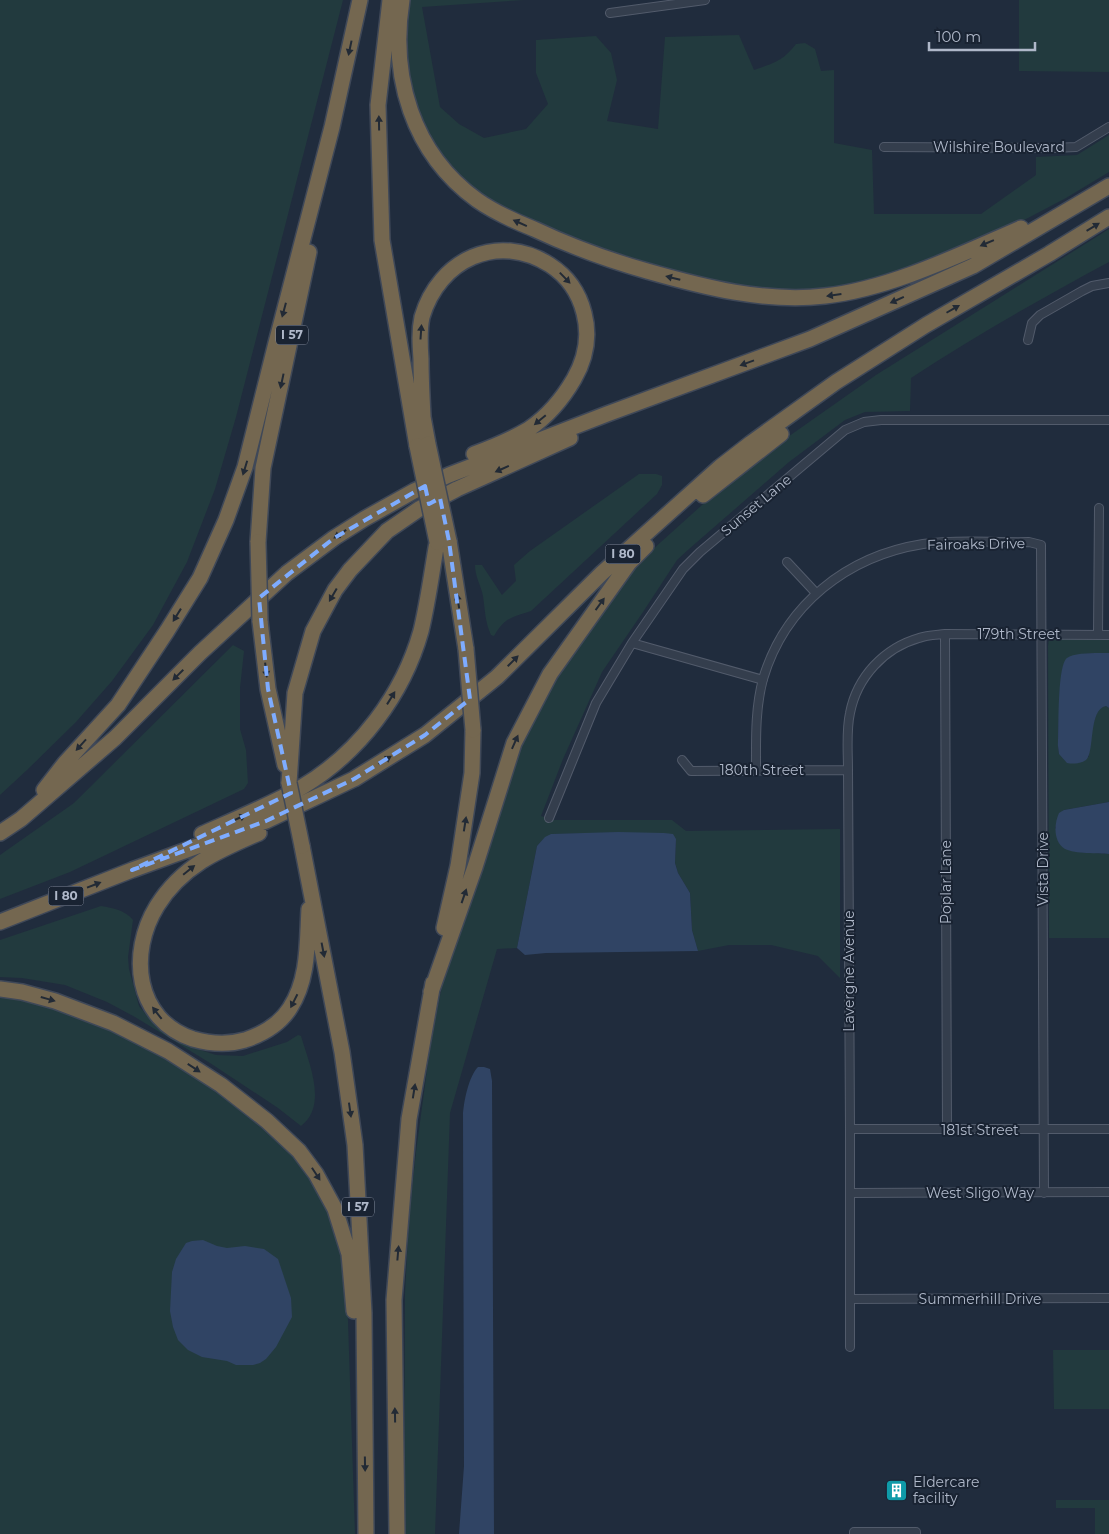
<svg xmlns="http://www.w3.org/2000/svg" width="1109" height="1534" font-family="Montserrat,sans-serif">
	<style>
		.green { fill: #223a3e }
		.water { fill: #304464 }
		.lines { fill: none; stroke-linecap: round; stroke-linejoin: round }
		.minor-casing { stroke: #525b6b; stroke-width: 10 }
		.motorway-casing { stroke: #3f4858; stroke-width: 18 }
		.minor { stroke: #343e4d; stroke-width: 8 }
		.motorway { stroke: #746750; stroke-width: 15 }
		.motorway-bridge-casing { stroke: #3f4858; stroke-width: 18; stroke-linecap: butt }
		.motorway-bridge { stroke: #746750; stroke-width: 15 }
		.oneway { fill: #222a35 }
		.marked { fill: none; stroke: #7eacff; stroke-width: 4; stroke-dasharray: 10 6; stroke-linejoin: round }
		.labels { text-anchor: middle; stroke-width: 4; stroke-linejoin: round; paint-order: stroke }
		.shield { fill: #192332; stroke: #828b9c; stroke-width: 1 }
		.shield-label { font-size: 12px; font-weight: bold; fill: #afb8c9 }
		.street-label { font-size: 14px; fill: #afb8c9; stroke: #192332 }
		.poi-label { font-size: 14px; fill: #afb8c9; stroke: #192332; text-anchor: start }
	</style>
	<rect width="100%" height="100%" fill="#202c3d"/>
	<path class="green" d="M 0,0 L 343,0 L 236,417 L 215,489 L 187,562 L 153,625 L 112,681 L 76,722 L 27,770 L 0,795 Z
		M 408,0 L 524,0 L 422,7 L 440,107 L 459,124 L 484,138 L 526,129 L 548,104 L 536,73 L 536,40 L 596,36 L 611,53 L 617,80 L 607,121 L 658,129 L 665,37 L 739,35 L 754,70 C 774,63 783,61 796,44 L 805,43 L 815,49 L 821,71 L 834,70 L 834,143 L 872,150 L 874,214 L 981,214 L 1036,175 L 1036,157 L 1077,155 L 1109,135 L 1109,172 L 1066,198 L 1028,218 L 1001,231 L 929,261 L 851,285 L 813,292 L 771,290 L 729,283 L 652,266 L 535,224 L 496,206 L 473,190 L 443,160 L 424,131 L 411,96 L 404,59 Z
		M 1019,0 L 1109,0 L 1109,72 L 1019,71 Z
		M 1109,229 L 1109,262 C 1042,298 975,336 911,378 L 910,411 L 865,412 L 845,420 L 789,462 L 689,549 L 677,560 L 643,612 L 602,672 L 563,759 L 541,816 L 553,820 L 672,820 L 686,831 L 840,829 L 840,978 L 818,956 L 771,945 L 729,945 L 698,951 L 692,930 L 690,893 L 678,873 L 675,863 L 676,839 L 664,833 L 551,834 L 537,846 L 517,948 L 497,949 L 450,1113 L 435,1534 L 404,1534 L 405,1293 L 409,1217 L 416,1152 L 429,1055 L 438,1005 L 445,973 L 472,882 L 534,709 L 621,583 L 651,551 L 712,496 L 775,446 L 876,375 Z
		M 639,474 L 656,474 L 662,476 L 662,485 L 657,494 L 531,611 C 512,617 504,618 494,636 L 491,635 C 485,622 485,610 483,596 C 481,585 475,577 475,565 L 482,565 L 502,595 L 516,581 L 514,565 L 530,551 Z
		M 1049,639 L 1109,639 L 1109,653 L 1082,654 L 1060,689 L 1058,746 L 1059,754 L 1089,757 C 1089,747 1093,716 1099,710 C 1102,706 1102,707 1106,706 L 1109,708 L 1109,802 L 1064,810 L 1055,828 L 1081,852 L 1109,854 L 1109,938 L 1049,938 L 1048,646 Z
		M 233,645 L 244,651 L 240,688 L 240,729 L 246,750 L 248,783 L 244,789 L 70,872 L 0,899 L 0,855 L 74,803 Z
		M 101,906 C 113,908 125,910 133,920 L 128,957 L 129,969 L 139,1006 L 149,1018 L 158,1027 L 191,1047 L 216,1055 L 243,1056 L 287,1042 L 298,1035 L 301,1036 C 309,1063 328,1106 301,1126 L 278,1108 L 210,1063 L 135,1017 L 107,1002 L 65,985 L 22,978 L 0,977 L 0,940 Z
		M 0,994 L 45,1004 L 134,1037 L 237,1104 L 281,1140 L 306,1169 L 324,1198 L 343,1254 L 347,1291 L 355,1534 L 0,1534 Z
		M 1053,1350 L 1109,1350 L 1109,1409 L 1054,1409 Z
		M 1056,1500 L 1109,1500 L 1109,1534 L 1095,1534 L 1095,1508 L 1056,1508 Z"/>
	<path class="water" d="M 1109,653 L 1109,708 L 1106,706 C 1088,709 1095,753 1086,760 C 1080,764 1073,764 1067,763 L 1059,754 L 1058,746 C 1059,731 1057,665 1067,658 C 1075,652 1099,653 1109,653 Z
		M 1109,802 L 1109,854 C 1098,853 1075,854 1065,849 C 1053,842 1054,824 1059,813 L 1064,810 Z
		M 618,832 L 664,833 L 673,834 L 676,839 L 675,863 L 678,873 L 690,893 L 692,930 L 698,951 L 546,953 L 525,955 L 517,948 L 537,846 L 545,837 L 551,834 Z
		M 478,1067 L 484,1067 L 490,1069 L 492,1081 L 494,1534 L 459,1534 L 464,1466 L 463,1113 C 464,1100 469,1076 478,1067 Z
		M 203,1240 L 217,1246 L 227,1248 L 245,1246 L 264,1249 L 278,1259 L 291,1298 L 292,1317 L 276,1347 L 266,1359 L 260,1363 L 253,1365 L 236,1365 L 227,1361 L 202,1357 L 188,1350 L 178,1340 L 173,1327 L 170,1311 L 172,1272 L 176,1259 L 186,1243 L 192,1241 Z"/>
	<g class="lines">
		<defs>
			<path id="minor" d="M 610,13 L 705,0
				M 884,147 L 1053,148 L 1076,147 L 1109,127
				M 1028,340 L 1032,323 L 1040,315 L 1082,291 L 1092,286 L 1109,283
				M 787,562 L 816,593
				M 945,634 L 947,1130
				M 1098,635 L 1099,508
				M 632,643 L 763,680
				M 682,760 L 691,771 L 848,770
				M 756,770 C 756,740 755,709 763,679 C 785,605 847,556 923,544 C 957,539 995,543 1029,542 L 1041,545 L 1044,1193
				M 549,818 L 596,703 L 632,643 L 683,569 L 700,552 L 845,430 L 864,422 L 881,420 L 1109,420
				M 850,1129 L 1109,1129
				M 850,1193 L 1109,1192
				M 850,1299 L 1109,1298
				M 850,1347 L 850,1129 L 848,770 C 848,751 846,731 850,713 C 857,677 884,648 919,638 C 927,635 936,635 945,634 L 1109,635
				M 854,1534 L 854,1532 L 916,1532 L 916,1534"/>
			<path id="motorway" d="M 390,0 L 378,105 L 382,240 L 417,446
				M 402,0 C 390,76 412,153 477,200 C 494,212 514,221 534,229 C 570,246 608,260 647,271 C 703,287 765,303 825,296 C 890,289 961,254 1021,228
				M 421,406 L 428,444
				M 423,416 C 422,397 421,378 421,359 C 420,345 419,331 422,317 C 439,259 498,232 550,265 C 567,276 579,293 584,313 C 590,336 586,358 574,379 C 563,398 548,416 529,429 C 512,439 493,447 474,454
				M 703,495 L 781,434
				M 449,541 L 466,649
				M 258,542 L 263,468 L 309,252
				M 260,621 L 268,689 L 285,765
				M 289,783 L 295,693 L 313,631 L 335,590 L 350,570 L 387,531 L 419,509 L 457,489 L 570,438
				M 44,790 L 65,763 L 118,705 L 167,631 L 200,578 L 226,520 L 245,467 L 276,343 L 332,127 L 360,0
				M 0,833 L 21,819 L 115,738 L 200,653 L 287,573 L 334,538 L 364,519 L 414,491 L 449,475 L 607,414 L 810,339 L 973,266 L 1109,186
				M 259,833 C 217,851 182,866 157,906 C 128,953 135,1020 193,1039 C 211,1044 228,1045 245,1040 C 263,1034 280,1024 290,1008 C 309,979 307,942 309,909
				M 202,834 C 236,819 270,805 302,787 C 359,753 403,695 421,631 C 428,602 432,571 437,542
				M 302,846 L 342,1052 L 355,1145 L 364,1313 L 366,1534
				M 0,922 L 132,870 L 266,821 L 354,779 L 425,735 L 497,677 L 602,573 L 720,467 L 751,443 L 836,382 L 926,325 L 1049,254 L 1109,217
				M 444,928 L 458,866 L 472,773 L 473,730
				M 0,989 L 22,992 L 55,1001 L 113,1023 L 168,1051 L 221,1085 L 267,1121 L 299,1151 L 316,1174 L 335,1209 L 349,1254 L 354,1311
				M 431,992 L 475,867 L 514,743 L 550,674 L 629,563 L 646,546
				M 397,1534 L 394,1300 L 409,1119 L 433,983"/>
		</defs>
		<use href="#minor" class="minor-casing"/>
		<use href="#motorway" class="motorway-casing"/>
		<use href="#minor" class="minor"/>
		<use href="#motorway" class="motorway"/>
		<defs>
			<path id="motorway-bridge" d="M 428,444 L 449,541
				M 417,446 L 437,542
				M 258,542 L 260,621
				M 466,649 L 473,730
				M 289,783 L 302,846"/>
		</defs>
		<use href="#motorway-bridge" class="motorway-bridge-casing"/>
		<use href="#motorway-bridge" class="motorway-bridge"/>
	</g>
	<defs><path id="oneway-solid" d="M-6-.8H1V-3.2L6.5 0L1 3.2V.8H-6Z" transform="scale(1.25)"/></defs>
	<g class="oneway">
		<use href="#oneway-solid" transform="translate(350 48) rotate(102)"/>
		<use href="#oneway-solid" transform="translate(379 123) rotate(-91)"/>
		<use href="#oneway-solid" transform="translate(520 223) rotate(-156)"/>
		<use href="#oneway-solid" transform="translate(1093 227) rotate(-31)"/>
		<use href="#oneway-solid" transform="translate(987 243) rotate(157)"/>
		<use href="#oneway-solid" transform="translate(565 278) rotate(46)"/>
		<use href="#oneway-solid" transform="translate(673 278) rotate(-166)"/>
		<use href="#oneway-solid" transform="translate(834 295) rotate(172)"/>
		<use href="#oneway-solid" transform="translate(897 300) rotate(156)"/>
		<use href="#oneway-solid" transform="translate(953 309) rotate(-30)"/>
		<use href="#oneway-solid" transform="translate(284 310) rotate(105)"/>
		<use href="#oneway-solid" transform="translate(421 332) rotate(-86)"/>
		<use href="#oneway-solid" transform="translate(747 363) rotate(160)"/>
		<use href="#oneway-solid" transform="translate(282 381) rotate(102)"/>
		<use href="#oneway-solid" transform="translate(540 420) rotate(140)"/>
		<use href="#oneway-solid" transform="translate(245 468) rotate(107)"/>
		<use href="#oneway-solid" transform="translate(502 469) rotate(156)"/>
		<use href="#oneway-solid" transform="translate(340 534) rotate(146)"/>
		<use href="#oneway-solid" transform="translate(333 595) rotate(120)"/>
		<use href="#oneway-solid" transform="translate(458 601) rotate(-99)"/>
		<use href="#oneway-solid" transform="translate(600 604) rotate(-54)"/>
		<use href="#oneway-solid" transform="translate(177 615) rotate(122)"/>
		<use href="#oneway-solid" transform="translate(513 661) rotate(-45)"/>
		<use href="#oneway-solid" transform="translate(266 670) rotate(83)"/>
		<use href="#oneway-solid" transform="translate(178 675) rotate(135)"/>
		<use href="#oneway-solid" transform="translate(391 698) rotate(-58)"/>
		<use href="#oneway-solid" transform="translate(515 742) rotate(-66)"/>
		<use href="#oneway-solid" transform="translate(81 745) rotate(132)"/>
		<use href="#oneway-solid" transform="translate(385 760) rotate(-32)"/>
		<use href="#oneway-solid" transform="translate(239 818) rotate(-24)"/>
		<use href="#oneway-solid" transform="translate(465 824) rotate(-81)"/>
		<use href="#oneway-solid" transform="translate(189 870) rotate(-39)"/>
		<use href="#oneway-solid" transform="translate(94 885) rotate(-21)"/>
		<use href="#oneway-solid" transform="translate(464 896) rotate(-71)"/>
		<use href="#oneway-solid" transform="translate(323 950) rotate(79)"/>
		<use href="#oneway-solid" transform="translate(48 999) rotate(16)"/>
		<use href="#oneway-solid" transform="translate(294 1001) rotate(117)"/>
		<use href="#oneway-solid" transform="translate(157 1013) rotate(-128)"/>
		<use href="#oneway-solid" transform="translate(194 1068) rotate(33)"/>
		<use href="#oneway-solid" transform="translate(414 1091) rotate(-81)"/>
		<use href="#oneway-solid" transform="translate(350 1110) rotate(82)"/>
		<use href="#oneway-solid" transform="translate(316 1174) rotate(57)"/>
		<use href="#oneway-solid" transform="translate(398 1253) rotate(-85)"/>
		<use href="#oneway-solid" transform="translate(395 1415) rotate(-91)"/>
		<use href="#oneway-solid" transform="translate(365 1464) rotate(89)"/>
	</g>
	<path class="marked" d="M 425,486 L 429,504 L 440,498 L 449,541 L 470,699 L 425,735 L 354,779 L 266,821 L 132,870 L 291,793 L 268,689 L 259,598 L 334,538 Z"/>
	<defs>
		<symbol id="building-square" viewBox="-11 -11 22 22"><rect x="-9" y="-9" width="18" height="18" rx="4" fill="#0f9aa8" stroke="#192332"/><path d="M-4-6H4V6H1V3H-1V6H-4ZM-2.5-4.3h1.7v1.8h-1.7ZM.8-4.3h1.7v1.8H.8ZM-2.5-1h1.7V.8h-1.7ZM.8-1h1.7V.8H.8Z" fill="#fff"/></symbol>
	</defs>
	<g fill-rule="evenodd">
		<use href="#building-square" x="884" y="1478" width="25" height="25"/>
	</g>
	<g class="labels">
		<g class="shield">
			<rect x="276" y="325.5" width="32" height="19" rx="4"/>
			<rect x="605.5" y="544.5" width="35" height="19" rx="4"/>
			<rect x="48.5" y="886.5" width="35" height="19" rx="4"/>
			<rect x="342" y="1197.5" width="32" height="19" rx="4"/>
		</g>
		<g class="shield-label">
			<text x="292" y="339">I 57</text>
			<text x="623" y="558">I 80</text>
			<text x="66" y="900">I 80</text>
			<text x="358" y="1211">I 57</text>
		</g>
		<g class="street-label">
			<text x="999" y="152">Wilshire Boulevard</text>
			<text transform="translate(756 505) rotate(-40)" y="5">Sunset Lane</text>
			<text transform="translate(976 544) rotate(-1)" y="5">Fairoaks Drive</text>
			<text x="1019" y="639">179th Street</text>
			<text x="762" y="775">180th Street</text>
			<text transform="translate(1043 869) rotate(-90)" y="5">Vista Drive</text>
			<text transform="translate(946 882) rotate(-90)" y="5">Poplar Lane</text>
			<text transform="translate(849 971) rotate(-90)" y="5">Lavergne Avenue</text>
			<text x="980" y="1135">181st Street</text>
			<text x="980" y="1198">West Sligo Way</text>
			<text x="980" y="1304">Summerhill Drive</text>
		</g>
		<g class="poi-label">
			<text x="913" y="1487">Eldercare<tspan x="913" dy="16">facility</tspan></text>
		</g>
	</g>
	<path d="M929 42v8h106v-8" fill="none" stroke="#afb8c9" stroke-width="2.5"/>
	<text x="936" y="42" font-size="15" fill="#afb8c9" stroke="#192332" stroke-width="4" paint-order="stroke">100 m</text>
</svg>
